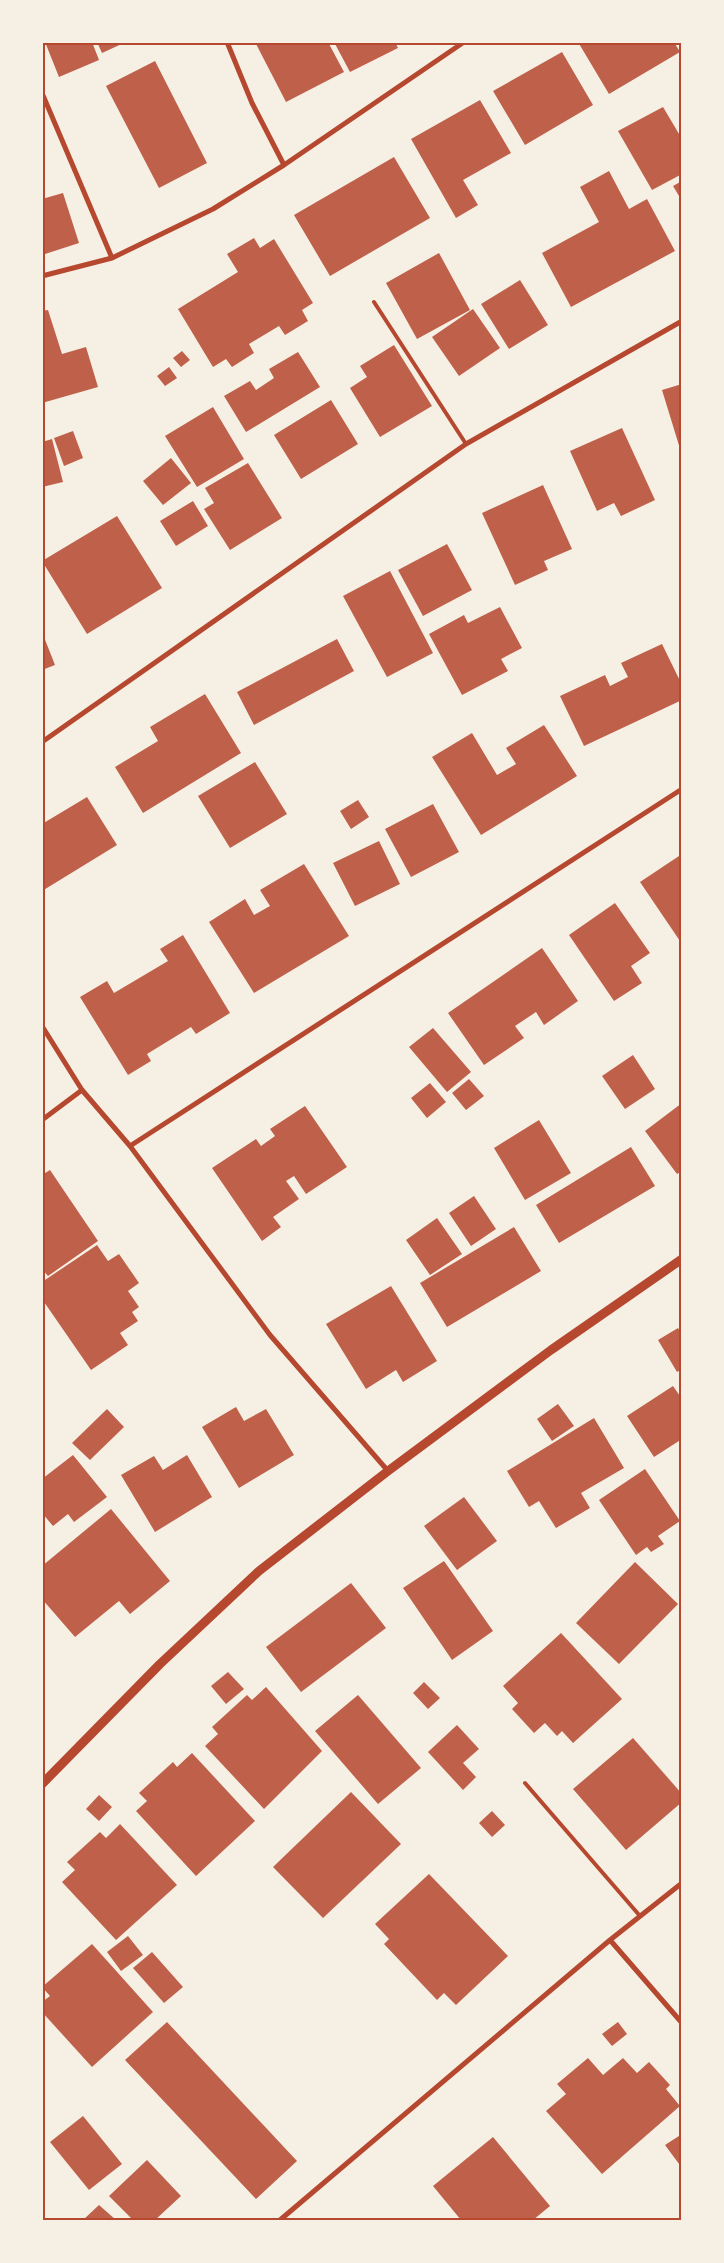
<svg xmlns="http://www.w3.org/2000/svg" width="724" height="2263" font-family="'Sofia Sans Condensed',sans-serif">
	<style>
		.building { fill: #bf614a }
		.lines { fill: none; stroke-linecap: round; stroke-linejoin: round }
		.service { stroke: #b5482f; stroke-width: 4 }
		.minor { stroke: #b5482f; stroke-width: 5 }
		.tertiary { stroke: #b5482f; stroke-width: 9 }
		.neatline { fill: none; stroke: #b5482f; stroke-width: 2 }
	</style>
	<rect width="100%" height="100%" fill="#f6efe4"/>
	<path class="building" d="M 45,42 L 92,42 L 99,60 L 59,77 Z
		M 97,42 L 126,42 L 102,53 Z
		M 255,42 L 328,42 L 344,72 L 286,102 Z
		M 334,42 L 395,42 L 398,48 L 350,72 Z
		M 578,42 L 674,42 L 680,52 L 609,94 Z
		M 562,52 L 593,105 L 525,145 L 493,91 Z
		M 155,61 L 207,163 L 159,188 L 106,86 Z
		M 480,100 L 511,153 L 463,180 L 478,205 L 456,218 L 411,139 Z
		M 663,107 L 682,139 L 682,174 L 652,190 L 618,131 Z
		M 394,157 L 430,218 L 330,276 L 294,215 Z
		M 609,171 L 629,209 L 647,199 L 675,251 L 571,307 L 542,253 L 599,222 L 580,187 Z
		M 682,181 L 682,201 L 673,186 Z
		M 63,193 L 79,243 L 42,255 L 42,199 Z
		M 254,238 L 260,248 L 274,239 L 313,303 L 302,310 L 308,321 L 285,335 L 279,326 L 249,344 L 254,353 L 232,367 L 226,359 L 213,367 L 178,309 L 238,272 L 227,254 Z
		M 439,253 L 470,310 L 417,339 L 386,283 Z
		M 520,280 L 548,325 L 509,349 L 481,304 Z
		M 473,309 L 500,348 L 459,376 L 432,337 Z
		M 48,310 L 62,354 L 86,347 L 98,387 L 42,403 L 42,311 Z
		M 394,345 L 432,406 L 380,437 L 350,388 L 367,377 L 360,366 Z
		M 182,351 L 190,360 L 181,367 L 173,358 Z
		M 298,352 L 320,387 L 246,432 L 224,396 L 250,381 L 256,390 L 274,378 L 269,369 Z
		M 169,367 L 177,378 L 165,386 L 157,376 Z
		M 682,384 L 682,451 L 681,452 L 662,390 Z
		M 331,400 L 358,444 L 301,479 L 274,435 Z
		M 213,407 L 244,459 L 197,487 L 165,436 Z
		M 622,428 L 655,500 L 621,516 L 614,503 L 597,511 L 570,451 Z
		M 73,431 L 83,458 L 64,466 L 54,438 Z
		M 52,439 L 63,482 L 42,487 L 42,442 Z
		M 171,458 L 191,483 L 163,505 L 143,481 Z
		M 248,463 L 282,518 L 230,550 L 204,509 L 214,503 L 205,488 Z
		M 543,485 L 572,549 L 544,561 L 548,570 L 515,585 L 482,513 Z
		M 193,501 L 208,526 L 176,546 L 160,521 Z
		M 117,516 L 162,588 L 87,634 L 42,561 Z
		M 447,544 L 472,590 L 423,616 L 398,570 Z
		M 390,571 L 433,653 L 387,677 L 343,596 Z
		M 500,607 L 522,648 L 501,659 L 508,671 L 462,695 L 429,634 L 464,615 L 468,623 Z
		M 42,632 L 55,665 L 42,670 Z
		M 337,639 L 354,671 L 254,725 L 237,692 Z
		M 662,644 L 682,685 L 682,700 L 584,746 L 560,696 L 605,675 L 610,686 L 628,677 L 621,663 Z
		M 205,694 L 241,753 L 143,813 L 115,767 L 158,741 L 150,727 Z
		M 544,725 L 577,776 L 481,835 L 432,757 L 472,733 L 497,775 L 516,764 L 506,748 Z
		M 255,762 L 287,814 L 230,848 L 198,796 Z
		M 87,797 L 117,845 L 42,891 L 42,824 Z
		M 358,800 L 369,817 L 351,829 L 340,811 Z
		M 433,804 L 459,852 L 411,877 L 385,829 Z
		M 379,841 L 400,884 L 355,906 L 333,863 Z
		M 682,854 L 682,944 L 640,882 Z
		M 304,864 L 349,936 L 254,993 L 209,922 L 245,899 L 254,915 L 270,906 L 260,890 Z
		M 615,903 L 650,953 L 631,966 L 642,983 L 614,1001 L 569,935 Z
		M 183,935 L 230,1013 L 196,1034 L 191,1027 L 147,1054 L 151,1061 L 128,1075 L 80,997 L 107,981 L 114,993 L 168,961 L 160,949 Z
		M 542,948 L 578,1001 L 544,1025 L 536,1012 L 515,1026 L 524,1038 L 484,1065 L 448,1013 Z
		M 433,1028 L 471,1072 L 447,1092 L 409,1047 Z
		M 633,1055 L 655,1089 L 625,1109 L 602,1076 Z
		M 469,1079 L 484,1096 L 466,1110 L 452,1093 Z
		M 430,1083 L 446,1102 L 427,1118 L 411,1098 Z
		M 682,1103 L 682,1171 L 677,1174 L 645,1131 Z
		M 305,1106 L 347,1167 L 306,1194 L 294,1176 L 286,1181 L 299,1199 L 273,1217 L 281,1227 L 262,1241 L 212,1168 L 256,1139 L 261,1146 L 275,1136 L 270,1129 Z
		M 539,1120 L 571,1173 L 525,1200 L 494,1148 Z
		M 631,1147 L 655,1186 L 559,1243 L 536,1205 Z
		M 50,1170 L 98,1241 L 48,1276 L 42,1269 L 42,1175 Z
		M 474,1196 L 496,1229 L 471,1246 L 449,1213 Z
		M 437,1218 L 462,1254 L 430,1275 L 406,1240 Z
		M 514,1227 L 541,1271 L 447,1327 L 420,1283 Z
		M 97,1245 L 108,1261 L 119,1254 L 139,1283 L 128,1291 L 139,1307 L 132,1312 L 138,1321 L 120,1333 L 128,1345 L 91,1370 L 42,1299 L 42,1282 Z
		M 391,1286 L 437,1361 L 403,1382 L 396,1370 L 366,1389 L 326,1324 Z
		M 678,1328 L 682,1334 L 682,1369 L 677,1372 L 658,1340 Z
		M 673,1386 L 682,1399 L 682,1439 L 654,1457 L 627,1416 Z
		M 558,1404 L 574,1426 L 552,1441 L 537,1419 Z
		M 236,1407 L 244,1421 L 266,1409 L 294,1455 L 239,1488 L 202,1427 Z
		M 107,1409 L 124,1427 L 90,1460 L 72,1443 Z
		M 594,1418 L 624,1468 L 581,1493 L 590,1508 L 556,1528 L 539,1501 L 529,1507 L 507,1471 Z
		M 73,1455 L 107,1497 L 74,1522 L 68,1514 L 53,1526 L 42,1513 L 42,1479 Z
		M 187,1455 L 212,1497 L 155,1532 L 121,1475 L 154,1456 L 163,1470 Z
		M 645,1469 L 680,1521 L 658,1536 L 664,1544 L 651,1552 L 647,1547 L 636,1555 L 599,1500 Z
		M 464,1497 L 497,1541 L 457,1570 L 424,1526 Z
		M 111,1509 L 170,1581 L 130,1614 L 119,1601 L 75,1637 L 42,1599 L 42,1566 Z
		M 444,1561 L 493,1631 L 452,1660 L 403,1588 Z
		M 635,1562 L 678,1604 L 619,1664 L 576,1623 Z
		M 351,1583 L 386,1628 L 301,1692 L 266,1647 Z
		M 561,1633 L 622,1699 L 573,1743 L 562,1731 L 557,1736 L 545,1723 L 534,1733 L 512,1709 L 518,1703 L 503,1686 Z
		M 228,1672 L 244,1689 L 226,1704 L 211,1686 Z
		M 424,1682 L 440,1698 L 428,1709 L 413,1693 Z
		M 266,1687 L 322,1751 L 264,1809 L 205,1746 L 218,1734 L 212,1727 L 247,1695 L 252,1700 Z
		M 358,1695 L 421,1768 L 378,1804 L 315,1731 Z
		M 457,1725 L 479,1749 L 463,1763 L 476,1777 L 463,1790 L 428,1752 Z
		M 633,1738 L 682,1794 L 682,1802 L 626,1850 L 573,1789 Z
		M 192,1753 L 255,1821 L 196,1876 L 136,1811 L 147,1801 L 139,1793 L 173,1762 L 177,1767 Z
		M 351,1792 L 401,1844 L 323,1918 L 273,1867 Z
		M 99,1795 L 112,1807 L 99,1821 L 86,1809 Z
		M 492,1811 L 505,1825 L 492,1837 L 479,1823 Z
		M 120,1824 L 177,1885 L 116,1940 L 62,1882 L 75,1870 L 67,1862 L 100,1832 L 106,1838 Z
		M 429,1874 L 508,1956 L 456,2005 L 444,1993 L 437,2000 L 384,1944 L 389,1939 L 375,1924 Z
		M 128,1936 L 143,1955 L 121,1971 L 107,1952 Z
		M 92,1944 L 153,2012 L 92,2067 L 42,2012 L 42,2002 L 50,1996 L 42,1987 Z
		M 152,1952 L 183,1987 L 164,2003 L 133,1968 Z
		M 167,2022 L 297,2161 L 256,2199 L 125,2060 Z
		M 618,2022 L 627,2034 L 612,2046 L 602,2034 Z
		M 588,2058 L 603,2075 L 623,2058 L 637,2073 L 649,2062 L 670,2085 L 666,2089 L 680,2106 L 602,2174 L 546,2111 L 566,2094 L 557,2084 Z
		M 83,2116 L 122,2164 L 89,2190 L 50,2142 Z
		M 682,2134 L 682,2168 L 665,2145 Z
		M 493,2137 L 550,2206 L 533,2220 L 461,2220 L 433,2186 Z
		M 147,2160 L 181,2196 L 155,2220 L 133,2220 L 109,2196 Z
		M 99,2205 L 116,2220 L 83,2220 Z"/>
	<g class="lines">
		<path class="service" d="M 374,302 L 466,444
			M 525,1783 L 640,1916"/>
		<path class="minor" d="M 227,42 L 252,103 L 284,165
			M 42,93 L 112,258
			M 42,276 L 112,258 L 213,209 L 284,165 L 464,42
			M 42,742 L 466,444 L 682,321
			M 42,1026 L 82,1090 L 130,1146 L 270,1335 L 388,1471
			M 42,1120 L 82,1090
			M 130,1146 L 682,789
			M 610,1940 L 682,2023
			M 280,2220 L 610,1940 L 682,1883"/>
		<path class="tertiary" d="M 42,1784 L 160,1664 L 259,1571 L 388,1471 L 551,1350 L 682,1259"/>
	</g>
	<rect width="724" height="2263" fill="none" stroke="#f6efe4" stroke-width="88"/>
	<rect x="44" y="44" width="636" height="2175" class="neatline"/>
</svg>
